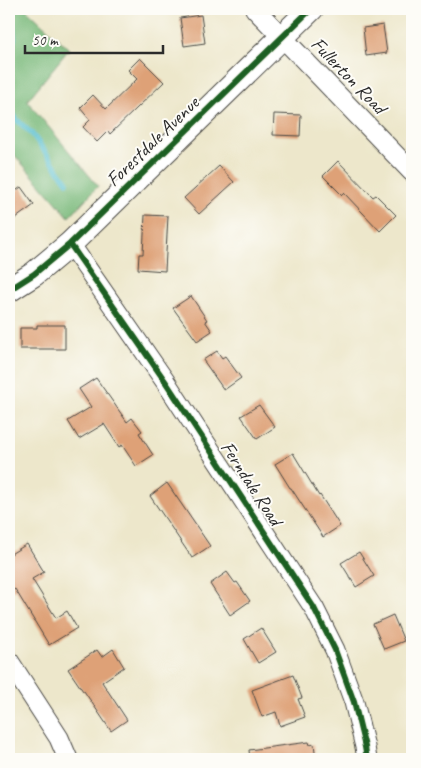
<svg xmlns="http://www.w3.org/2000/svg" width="421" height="768" font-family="Caveat,sans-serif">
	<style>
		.forest { fill: #79b97a; stroke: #527252 }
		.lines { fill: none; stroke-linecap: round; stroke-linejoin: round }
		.stream { stroke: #50bbcc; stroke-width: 5.5 }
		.building { fill: #dea177 }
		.minor-casing { stroke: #484743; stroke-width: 21 }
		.tertiary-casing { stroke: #484743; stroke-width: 26 }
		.minor { stroke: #fff; stroke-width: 19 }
		.tertiary { stroke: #fff; stroke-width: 24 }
		.cycleway-casing { stroke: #fdfcf7; stroke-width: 9 }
		.cycleway { stroke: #1b5e20; stroke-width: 6 }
		.labels { text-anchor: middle; stroke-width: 4; stroke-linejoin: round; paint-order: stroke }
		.street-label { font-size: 20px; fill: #2b2b2b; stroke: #fdfcf7 }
	</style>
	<rect width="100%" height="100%" fill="#fdfcf7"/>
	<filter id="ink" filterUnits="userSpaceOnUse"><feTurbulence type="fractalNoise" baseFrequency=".02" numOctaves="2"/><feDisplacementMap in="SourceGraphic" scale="10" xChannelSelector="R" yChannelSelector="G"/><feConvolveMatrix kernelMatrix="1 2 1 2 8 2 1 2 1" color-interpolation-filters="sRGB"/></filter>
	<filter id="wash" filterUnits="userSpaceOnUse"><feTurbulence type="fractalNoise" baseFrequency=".0096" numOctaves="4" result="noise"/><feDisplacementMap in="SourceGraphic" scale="20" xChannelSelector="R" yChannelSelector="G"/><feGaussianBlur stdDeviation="1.12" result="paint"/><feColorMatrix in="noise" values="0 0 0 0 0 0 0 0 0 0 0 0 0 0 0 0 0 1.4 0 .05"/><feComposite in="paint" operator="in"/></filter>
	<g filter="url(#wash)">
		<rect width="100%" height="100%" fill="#ede7cb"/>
		<path class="forest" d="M 9,9 L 26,9 L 69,49 L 27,101 L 98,186 L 69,217 L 9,149 Z"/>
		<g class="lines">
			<path class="stream" d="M 9,13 L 12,18 L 14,39 L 9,51
				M 9,108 L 17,120 L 32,134 L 67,182"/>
		</g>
		<g id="blocks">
			<path class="building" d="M 201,15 L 205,43 L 184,46 L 180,18 Z
				M 383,25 L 387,53 L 366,56 L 363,28 Z
				M 140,58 L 164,82 L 110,134 L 108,131 L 97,142 L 83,127 L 90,120 L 80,108 L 93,95 L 106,109 L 137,79 L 128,70 Z
				M 274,114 L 301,115 L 300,136 L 273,135 Z
				M 338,161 L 373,197 L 376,195 L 396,215 L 380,231 L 344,193 L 342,195 L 323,176 Z
				M 219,166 L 234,182 L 199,214 L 184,198 Z
				M 21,187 L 34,205 L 9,223 L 9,196 Z
				M 145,215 L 168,216 L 165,271 L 138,269 L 139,254 L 143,254 Z
				M 191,296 L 207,320 L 205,321 L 212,331 L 197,341 L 173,308 Z
				M 37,325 L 65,325 L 65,349 L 20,349 L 20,328 L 37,328 Z
				M 217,351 L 222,358 L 225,356 L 241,378 L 224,390 L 203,360 Z
				M 96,378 L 127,422 L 132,418 L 142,431 L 139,433 L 153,455 L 136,466 L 122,445 L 119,447 L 104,424 L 79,439 L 68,421 L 91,407 L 79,389 Z
				M 259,405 L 275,427 L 257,439 L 241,416 Z
				M 293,453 L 319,496 L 320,495 L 340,526 L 323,537 L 291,488 L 290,488 L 275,464 Z
				M 167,483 L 210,546 L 192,558 L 150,496 Z
				M 27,544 L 44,572 L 32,579 L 56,618 L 67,611 L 77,628 L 49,645 L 15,589 L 9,593 L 9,555 Z
				M 359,552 L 374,576 L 356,587 L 341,563 Z
				M 227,572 L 235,583 L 237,582 L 250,601 L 230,615 L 210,584 Z
				M 393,615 L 404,641 L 384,649 L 373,624 Z
				M 261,628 L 276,652 L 258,663 L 244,639 Z
				M 113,649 L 124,667 L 102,682 L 127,720 L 111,731 L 84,691 L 83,691 L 68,669 L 97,650 L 102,657 Z
				M 293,675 L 302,698 L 298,699 L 305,717 L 280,726 L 276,712 L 262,717 L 252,690 Z
				M 309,742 L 310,745 L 314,744 L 316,759 L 250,759 L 249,750 Z"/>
		</g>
	</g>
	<g filter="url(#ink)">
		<use href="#blocks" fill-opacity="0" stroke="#484743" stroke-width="1"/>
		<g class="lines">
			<defs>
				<path id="minor" d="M 255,9 L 412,172
					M 70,244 L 165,381 L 314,608 L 335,650 L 354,702 L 365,747 L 367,759
					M 9,661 L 59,738 L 68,759"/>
				<path id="tertiary" d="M 9,290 L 34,274 L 70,244 L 311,9"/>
			</defs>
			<use href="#minor" class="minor-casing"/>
			<use href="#tertiary" class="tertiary-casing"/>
			<use href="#minor" class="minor"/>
			<use href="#tertiary" class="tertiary"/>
			<defs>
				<path id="cycleway" d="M 70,244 L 165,381 L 314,608 L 335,650 L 354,702 L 365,747 L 367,759
					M 9,290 L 34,274 L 70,244 L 311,9"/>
			</defs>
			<use href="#cycleway" class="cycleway-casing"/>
			<use href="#cycleway" class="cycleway"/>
		</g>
	</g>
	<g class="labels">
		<g class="street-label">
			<text transform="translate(349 75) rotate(46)" y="7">Fullerton Road</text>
			<text transform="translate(152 141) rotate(-44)" y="7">Forestdale Avenue</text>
			<text transform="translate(252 483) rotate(57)" y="7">Ferndale Road</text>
		</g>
	</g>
	<rect width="421" height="768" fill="none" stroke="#fdfcf7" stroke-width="30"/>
	<path d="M25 45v8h138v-8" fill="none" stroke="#2b2b2b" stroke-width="2.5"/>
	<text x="32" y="45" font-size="15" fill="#2b2b2b" stroke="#fdfcf7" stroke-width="4" paint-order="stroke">50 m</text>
</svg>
